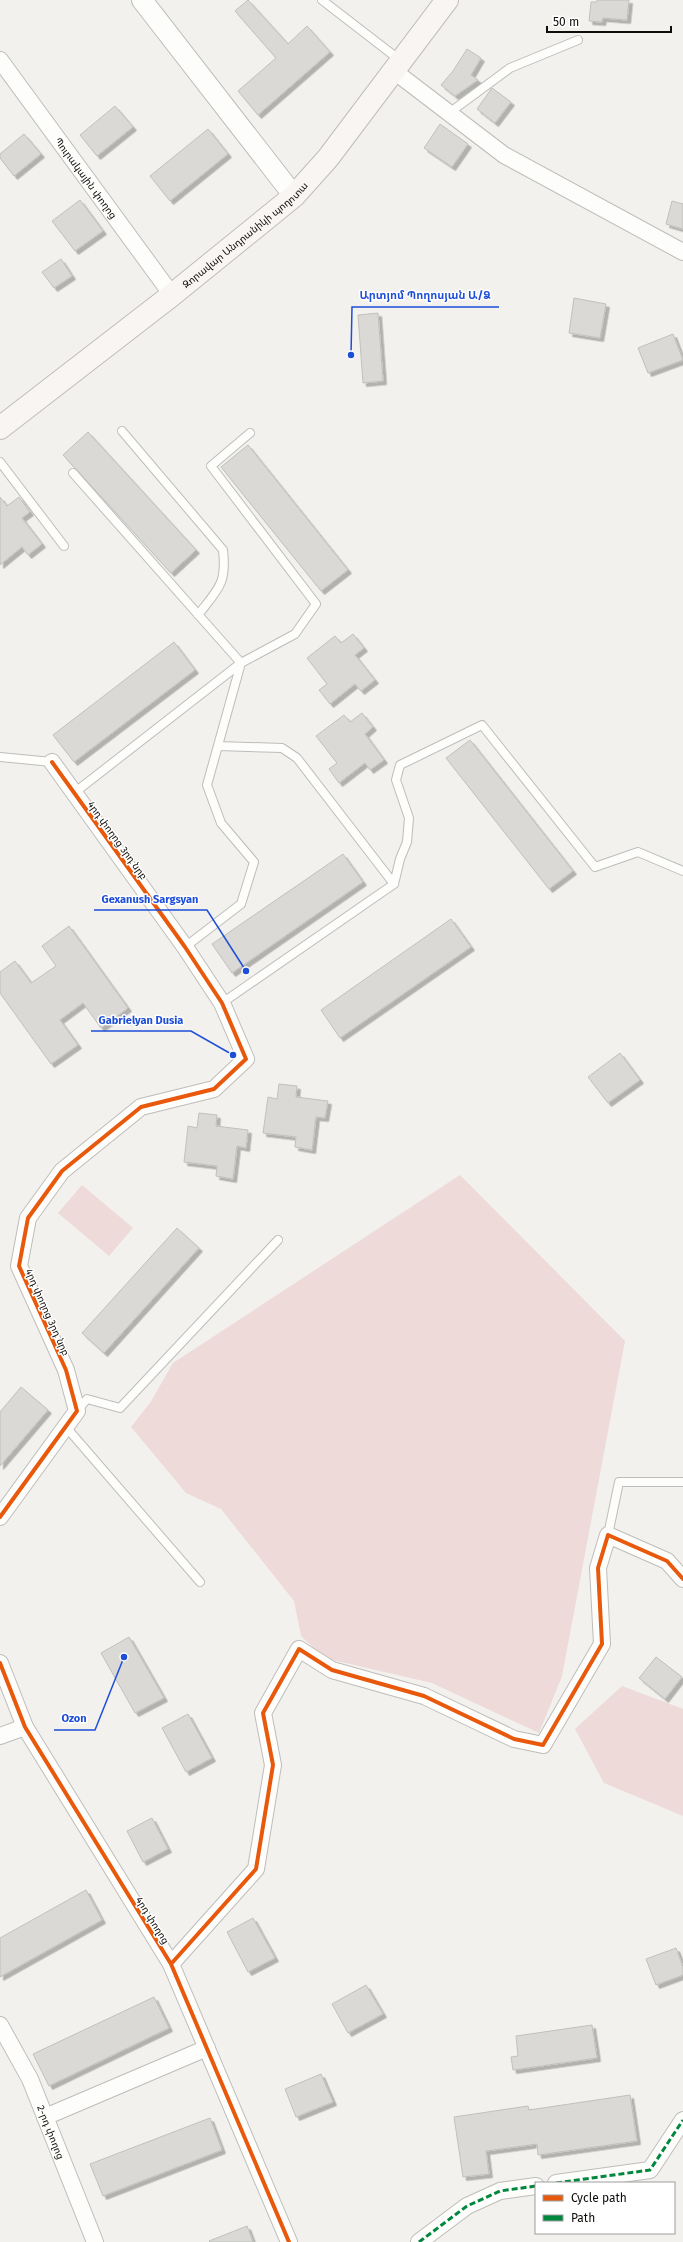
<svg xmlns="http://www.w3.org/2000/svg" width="683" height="2242" font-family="'Fira Sans','Noto Sans Armenian',sans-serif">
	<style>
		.green { fill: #eddad9 }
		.building { fill: #dad9d6; stroke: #c0c0bd; filter: url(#shadow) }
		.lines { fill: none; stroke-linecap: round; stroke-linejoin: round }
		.service-casing { stroke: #bfbdba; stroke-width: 10 }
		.minor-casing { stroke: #bfbdba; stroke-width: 18 }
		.tertiary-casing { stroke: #bfbdba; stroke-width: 22 }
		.secondary-casing { stroke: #bfbdba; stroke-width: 24 }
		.service { stroke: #fdfdfc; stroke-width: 8 }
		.minor { stroke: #fdfdfc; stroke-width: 16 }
		.tertiary { stroke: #fdfdfc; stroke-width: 20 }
		.secondary { stroke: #f9f5f3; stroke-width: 22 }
		.quiet { stroke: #00873e; stroke-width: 3; stroke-dasharray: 6 3; stroke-linecap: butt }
		.cycleway-casing { stroke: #fff; stroke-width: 6 }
		.cycleway { stroke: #e8590c; stroke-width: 4 }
		.labels { text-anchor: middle; stroke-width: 3; stroke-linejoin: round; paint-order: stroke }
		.street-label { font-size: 10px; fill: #0e0d0a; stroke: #fff }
		.leader { fill: none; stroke: #1d4ed8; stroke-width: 1.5 }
		.callout-dot { fill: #1d4ed8; stroke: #fff; stroke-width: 1.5 }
		.callout-label { font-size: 11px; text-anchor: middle; font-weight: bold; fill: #1d4ed8; stroke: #fff; stroke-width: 3; stroke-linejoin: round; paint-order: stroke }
	</style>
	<defs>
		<filter id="shadow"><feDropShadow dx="3.5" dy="3.5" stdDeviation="0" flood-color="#0004"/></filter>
	</defs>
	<rect width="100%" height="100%" fill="#f3f1ed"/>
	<path class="green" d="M 460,1175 L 625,1341 L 562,1676 L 539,1733 L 432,1683 L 324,1658 L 301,1636 L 294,1601 L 221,1509 L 186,1493 L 131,1427 L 150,1403 L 173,1363 Z
		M 82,1185 L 133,1228 L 109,1256 L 58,1213 Z
		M 622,1686 L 683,1709 L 683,1816 L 604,1783 L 575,1729 Z"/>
	<path class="building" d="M 248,0 L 288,44 L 307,26 L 330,52 L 258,115 L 238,91 L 276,58 L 235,11 Z
		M 597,0 L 629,0 L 627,20 L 603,18 L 602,22 L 589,21 L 591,2 L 597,2 Z
		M 467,49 L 481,58 L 471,75 L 478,80 L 455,96 L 441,85 L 453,71 Z
		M 492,88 L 511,102 L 495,123 L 477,109 Z
		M 115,106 L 133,127 L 97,156 L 80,135 Z
		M 440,124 L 468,144 L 452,167 L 424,148 Z
		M 208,129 L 228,154 L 170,201 L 150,176 Z
		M 24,134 L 41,154 L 14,176 L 0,158 L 0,154 Z
		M 80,200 L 103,231 L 75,251 L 52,221 Z
		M 672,201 L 683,204 L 683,229 L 666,224 Z
		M 61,259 L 72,276 L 54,288 L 42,272 Z
		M 574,298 L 606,304 L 600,338 L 569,333 Z
		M 378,313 L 383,381 L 363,383 L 358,315 Z
		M 673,334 L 683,360 L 648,373 L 638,348 Z
		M 88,432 L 196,550 L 171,573 L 63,455 Z
		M 248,445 L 348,570 L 321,591 L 221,467 Z
		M 0,497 L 7,506 L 19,497 L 30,512 L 22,518 L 42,544 L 28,555 L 22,547 L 0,565 Z
		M 353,634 L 364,648 L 355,655 L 375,680 L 361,691 L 355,684 L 330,704 L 319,690 L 327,684 L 307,658 L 335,636 L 341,643 Z
		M 174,642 L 195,670 L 74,762 L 53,735 Z
		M 362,713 L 373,727 L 365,734 L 384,760 L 370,770 L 365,763 L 339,783 L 329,769 L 337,763 L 316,736 L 344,715 L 350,722 Z
		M 470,740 L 573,871 L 549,889 L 446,758 Z
		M 343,854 L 363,882 L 232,973 L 212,944 Z
		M 451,919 L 471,947 L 340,1038 L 321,1010 Z
		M 69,926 L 128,1008 L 101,1028 L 83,1003 L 60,1020 L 78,1045 L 51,1064 L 0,993 L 0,972 L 15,961 L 31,983 L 56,966 L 42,946 Z
		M 620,1053 L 640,1080 L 608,1103 L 588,1077 Z
		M 279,1084 L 297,1086 L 296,1097 L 328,1101 L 325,1118 L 316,1117 L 312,1150 L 295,1147 L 296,1137 L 263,1133 L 268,1097 L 277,1099 Z
		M 199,1113 L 217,1115 L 216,1126 L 248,1130 L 246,1148 L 237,1146 L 233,1179 L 216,1176 L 217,1166 L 184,1162 L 188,1126 L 197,1128 Z
		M 177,1228 L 199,1248 L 104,1353 L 82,1333 Z
		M 21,1387 L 48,1410 L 0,1466 L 0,1412 Z
		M 129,1637 L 164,1698 L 135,1713 L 101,1653 Z
		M 656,1657 L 682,1677 L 665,1699 L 639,1678 Z
		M 188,1714 L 212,1758 L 186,1772 L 162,1728 Z
		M 152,1818 L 168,1849 L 143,1862 L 127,1831 Z
		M 86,1890 L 102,1920 L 0,1977 L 0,1938 Z
		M 253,1918 L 275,1958 L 248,1972 L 227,1932 Z
		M 676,1948 L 683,1967 L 683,1975 L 656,1985 L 646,1959 Z
		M 366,1985 L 383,2014 L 348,2033 L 332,2004 Z
		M 154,1997 L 169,2028 L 49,2086 L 33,2054 Z
		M 592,2025 L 597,2058 L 513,2070 L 511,2057 L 518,2056 L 516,2036 Z
		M 321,2074 L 333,2102 L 296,2117 L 285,2089 Z
		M 630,2095 L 637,2141 L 538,2155 L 537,2144 L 486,2151 L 489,2174 L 463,2177 L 454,2117 L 528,2106 L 529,2110 Z
		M 210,2118 L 222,2150 L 103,2196 L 90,2164 Z
		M 247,2226 L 253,2242 L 210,2242 L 209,2241 Z"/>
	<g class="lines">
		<defs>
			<path id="service" d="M 322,0 L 401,61
				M 449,113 L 510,68 L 578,40
				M 122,431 L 223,550 C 227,584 218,589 198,615
				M 0,462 L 64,546
				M 73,473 L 241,663 L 74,793
				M 218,746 L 282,748 L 297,758 L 394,884
				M 0,757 L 52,762
				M 185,947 L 241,904 L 254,862 L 221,823 L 207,785 L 241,663 L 295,634 L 316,604 L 211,466 L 250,433
				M 222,1003 L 394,884 L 400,859 L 407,842 L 409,818 L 396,780 L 400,765 L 482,725 L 595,867 L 638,852 L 683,871
				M 77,1411 L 87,1399 L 120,1408 L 278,1240
				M 66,1427 L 200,1582
				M 608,1535 L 619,1482 L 683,1482"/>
			<g id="minor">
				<path id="s1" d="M 0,60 L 172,295"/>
				<path d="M 394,71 L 504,155 L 683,252"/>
				<path d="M 0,1517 L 77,1411 L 66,1370 L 19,1266 L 28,1218 L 62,1171 L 141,1107 L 214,1089 L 246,1059 L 222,1003 L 185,947 L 52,762"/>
				<path d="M 0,1663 L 25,1727 L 171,1964 L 289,2242"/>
				<path d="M 0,1736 L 25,1727"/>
				<path d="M 171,1964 L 256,1869 L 273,1765 L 263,1713 L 299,1649 L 332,1670 L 424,1696 L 514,1739 L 543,1745 L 602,1644 L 598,1568 L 608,1535 L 667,1561 L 683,1579"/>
				<path id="s2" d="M 0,2025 L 30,2079 L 95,2242"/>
				<path d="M 45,2117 L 207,2048"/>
				<path d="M 556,2183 L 650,2170 L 683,2120"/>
				<path d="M 419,2242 L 467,2206 L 500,2191 L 536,2186"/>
			</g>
			<path id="tertiary" d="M 142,0 L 294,196"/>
			<g id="secondary">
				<path id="s3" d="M 0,428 L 172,295 L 294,196 L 328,158 L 447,0"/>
			</g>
		</defs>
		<use href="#service" class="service-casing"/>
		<use href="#minor" class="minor-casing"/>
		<use href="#tertiary" class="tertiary-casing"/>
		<use href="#secondary" class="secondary-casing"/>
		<use href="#service" class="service"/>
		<use href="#minor" class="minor"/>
		<use href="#tertiary" class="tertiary"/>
		<use href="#secondary" class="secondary"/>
		<path class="quiet" d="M 556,2183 L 650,2170 L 683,2120
			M 419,2242 L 467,2206 L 500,2191 L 536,2186"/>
		<defs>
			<path id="cycleway" d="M 0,1517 L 77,1411 L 66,1370 L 19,1266 L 28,1218 L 62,1171 L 141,1107 L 214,1089 L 246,1059 L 222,1003 L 185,947 L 52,762
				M 0,1663 L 25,1727 L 171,1964 L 289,2242
				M 171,1964 L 256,1869 L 273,1765 L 263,1713 L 299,1649 L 332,1670 L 424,1696 L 514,1739 L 543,1745 L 602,1644 L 598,1568 L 608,1535 L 667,1561 L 683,1579"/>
		</defs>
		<use href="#cycleway" class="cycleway-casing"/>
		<use href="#cycleway" class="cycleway"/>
	</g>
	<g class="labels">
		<g class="street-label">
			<text dy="4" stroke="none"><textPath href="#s1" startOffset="146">Պուրակային փողոց</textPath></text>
			<text dy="4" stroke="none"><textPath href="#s3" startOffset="312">Զորավար Անդրանիկի պողոտա</textPath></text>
			<text transform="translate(118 840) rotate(54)" y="4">4րդ փողոց 3րդ նրբ</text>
			<text transform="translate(48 1312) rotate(66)" y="4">4րդ փողոց 3րդ նրբ</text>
			<text transform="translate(153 1920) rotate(58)" y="4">4րդ փողոց</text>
			<text dy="4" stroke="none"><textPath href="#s2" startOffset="119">2-րդ փողոց</textPath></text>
		</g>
	</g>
	<path class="leader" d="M351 355L352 307H499M246 971L207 910H94M233 1055L191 1031H91M124 1657L95 1730H54"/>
	<g class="callout-dot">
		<circle cx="351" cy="355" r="4"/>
		<circle cx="246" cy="971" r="4"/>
		<circle cx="233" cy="1055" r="4"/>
		<circle cx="124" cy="1657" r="4"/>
	</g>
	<g class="callout-label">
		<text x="425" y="299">Արտյոմ Պողոսյան Ա/Ձ</text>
		<text x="150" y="903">Gexanush Sargsyan</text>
		<text x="141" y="1024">Gabrielyan Dusia</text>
		<text x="74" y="1722">Ozon</text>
	</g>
	<rect x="535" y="2182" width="140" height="52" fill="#ffffff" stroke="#9f9e9d"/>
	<rect x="543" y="2195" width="20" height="6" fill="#e8590c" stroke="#9f9e9d"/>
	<text x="571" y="2202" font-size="12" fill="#0e0d0a">Cycle path</text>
	<rect x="543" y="2215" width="20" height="6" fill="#00873e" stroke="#9f9e9d"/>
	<text x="571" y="2222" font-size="12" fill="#0e0d0a">Path</text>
	<path d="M547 26v6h124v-6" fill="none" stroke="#0e0d0a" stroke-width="2"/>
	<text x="553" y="26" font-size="12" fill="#0e0d0a" stroke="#ffffff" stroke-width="3" paint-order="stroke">50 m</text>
</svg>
